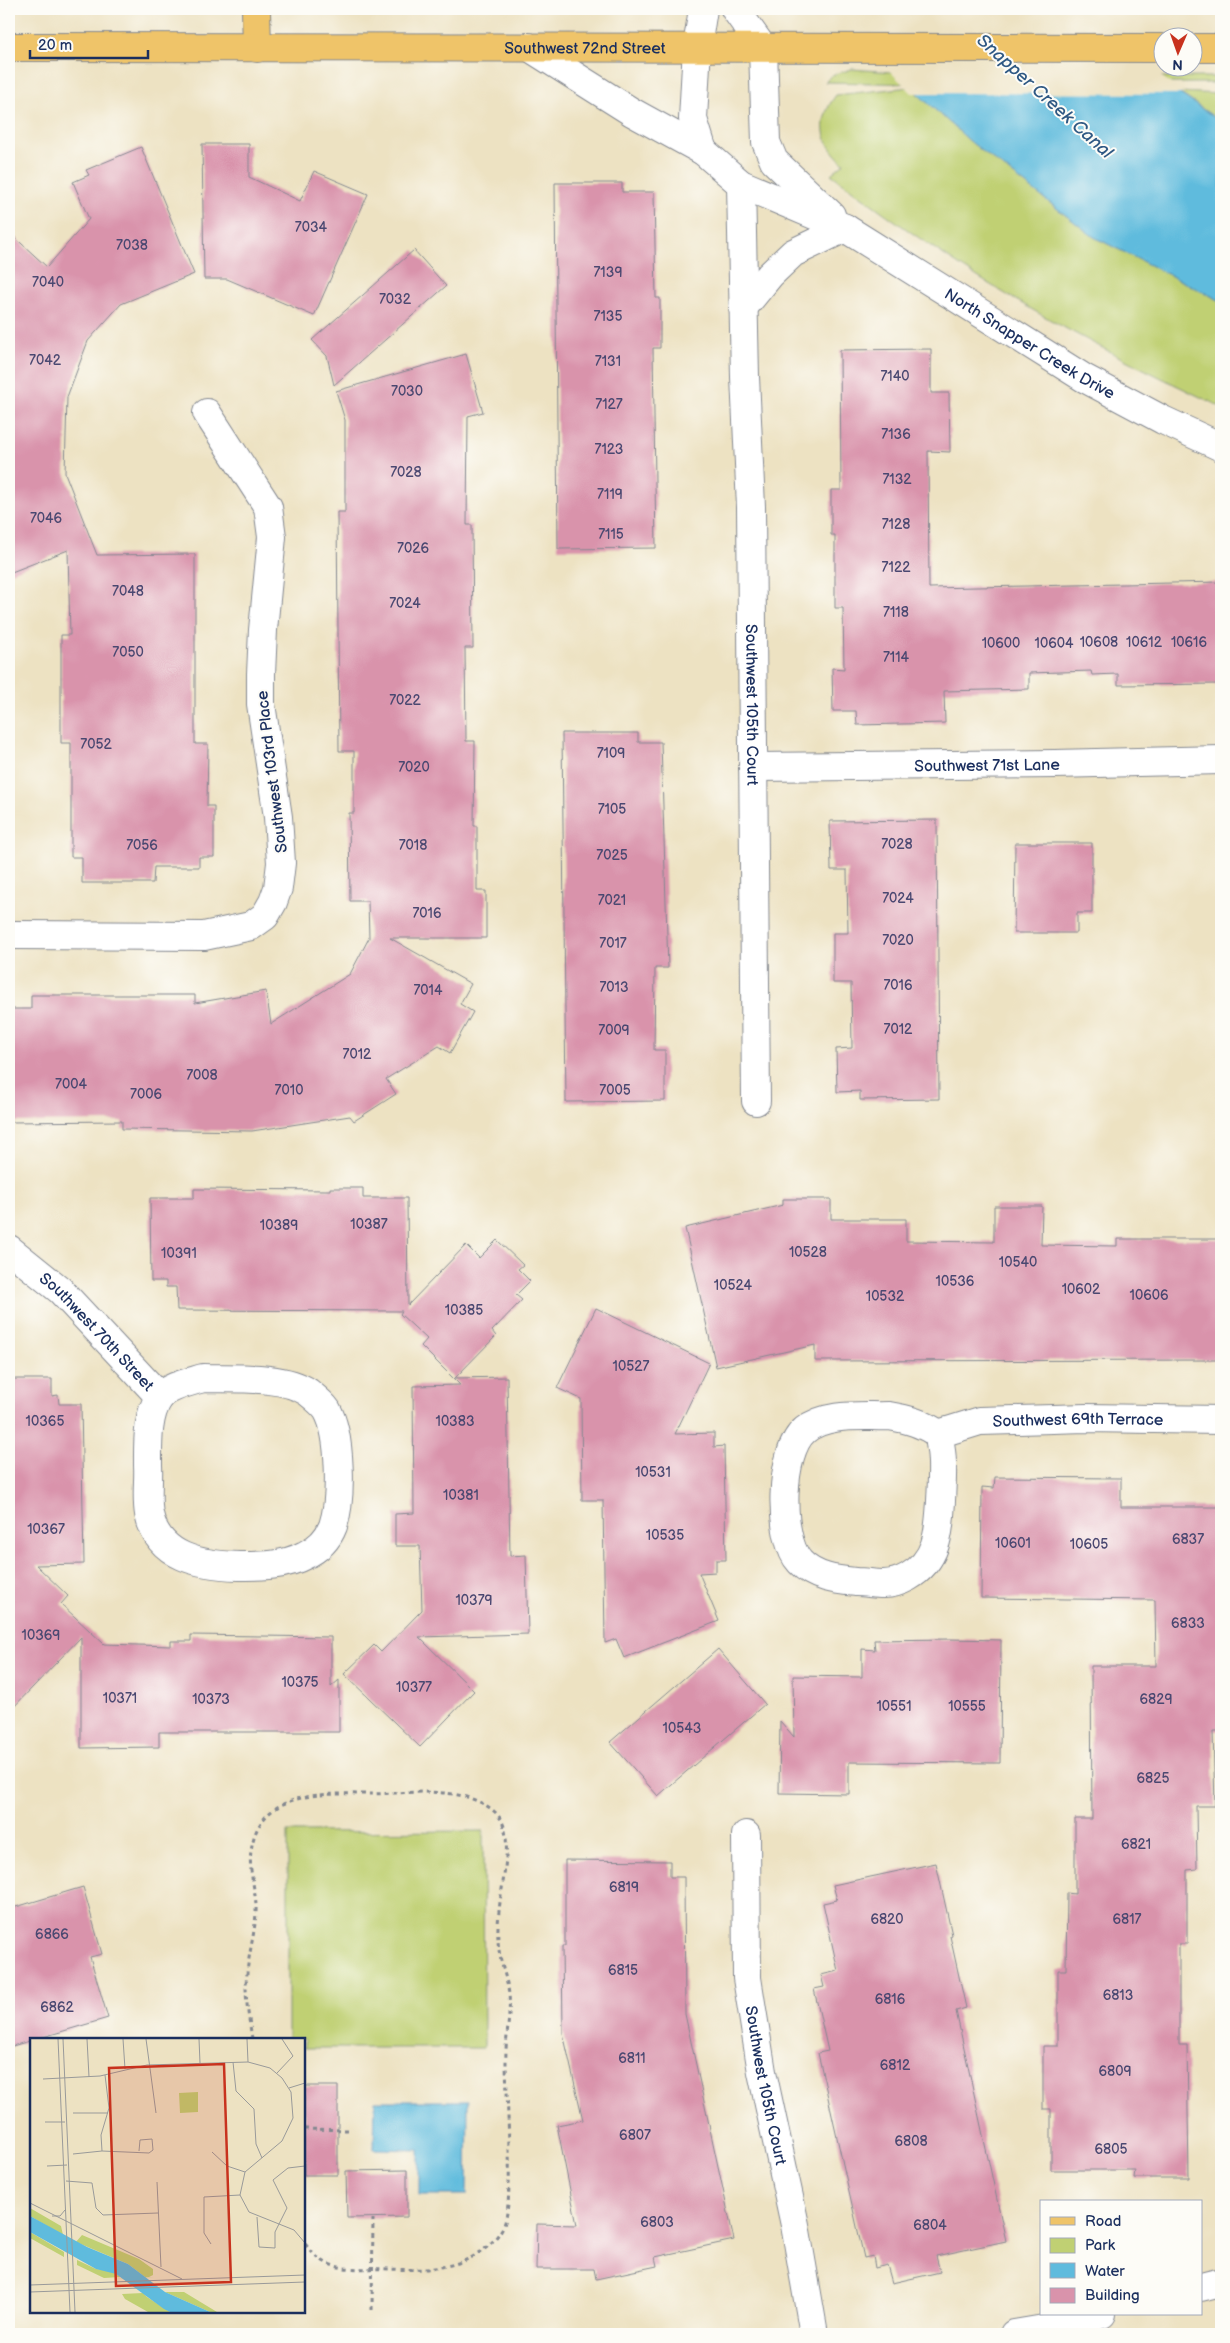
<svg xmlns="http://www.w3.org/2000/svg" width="1230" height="2343" font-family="'Balsamiq Sans',sans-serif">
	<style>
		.green { fill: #c0d073; stroke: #6e8068 }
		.water { fill: #5fbbdd; stroke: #3d759e }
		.pier { fill: #ede2c2 }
		.building { fill: #d993ab }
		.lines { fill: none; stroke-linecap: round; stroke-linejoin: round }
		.minor-casing { stroke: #848890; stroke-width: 30 }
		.major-casing { stroke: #848890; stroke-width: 30 }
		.path { stroke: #848890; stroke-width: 3; stroke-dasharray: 4 4; stroke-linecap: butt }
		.minor { stroke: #fff; stroke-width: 28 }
		.major { stroke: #efc469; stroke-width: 28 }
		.labels { text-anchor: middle; stroke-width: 4; stroke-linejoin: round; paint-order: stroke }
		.number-label { font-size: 14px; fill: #4a4871 }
		.street-label { font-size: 16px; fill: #1b2f5e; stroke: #fdfcf7 }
		.water-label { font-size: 18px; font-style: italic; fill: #2f5984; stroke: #fdfcf7 }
		.inset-road { fill: none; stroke: #999a9a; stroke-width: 1 }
		.view { fill: #c8321e; fill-opacity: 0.15; stroke: #c8321e; stroke-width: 2.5 }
		.inset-edge { fill: none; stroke: #1b2f5e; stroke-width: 2.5 }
	</style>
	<rect width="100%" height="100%" fill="#fdfcf7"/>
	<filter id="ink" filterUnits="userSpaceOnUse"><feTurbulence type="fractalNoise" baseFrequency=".02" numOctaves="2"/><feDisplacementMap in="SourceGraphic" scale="10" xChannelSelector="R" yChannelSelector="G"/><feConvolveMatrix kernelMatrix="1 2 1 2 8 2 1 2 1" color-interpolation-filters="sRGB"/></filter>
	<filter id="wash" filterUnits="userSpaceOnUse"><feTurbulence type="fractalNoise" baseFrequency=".0096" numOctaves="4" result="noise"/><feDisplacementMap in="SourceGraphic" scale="20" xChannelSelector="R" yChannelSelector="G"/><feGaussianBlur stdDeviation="1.12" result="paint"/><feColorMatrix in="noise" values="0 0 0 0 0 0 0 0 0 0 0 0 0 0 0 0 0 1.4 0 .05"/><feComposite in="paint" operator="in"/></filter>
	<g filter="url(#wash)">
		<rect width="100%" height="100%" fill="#ede2c2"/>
		<path class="green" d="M 852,69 L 958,77 L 1221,77 L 1221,83 L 922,84 L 825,82 L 832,75 Z
			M 910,87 L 972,143 L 1094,237 L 1221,301 L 1221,407 C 1140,368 1060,328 984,281 C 931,248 881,211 831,174 L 844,163 C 820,143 817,120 836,95 Z
			M 1178,92 L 1221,94 L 1221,126 L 1217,119 Z
			M 483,1831 L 484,2048 L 304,2048 L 304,2039 L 288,2039 L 288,1832 Z"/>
		<path class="water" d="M 1158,79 L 1217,119 L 1221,126 L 1221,301 L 1094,237 L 972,143 L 910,87 Z
			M 375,2101 L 468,2101 L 467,2195 L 419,2195 L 419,2150 L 374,2149 Z"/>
		<path class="pier" d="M 826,9 L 1070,9 L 1185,94 L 912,93 Z"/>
		<g id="blocks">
			<path class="building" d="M 202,144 L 249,144 L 249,177 L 300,201 L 314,171 L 368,194 L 314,316 L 227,279 L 204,279 Z
				M 141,147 L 194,274 L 121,304 L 88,341 L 67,397 L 65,473 L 97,555 L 195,554 L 195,744 L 208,744 L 207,806 L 214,806 L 214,857 L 199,857 L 199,867 L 154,867 L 153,883 L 82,883 L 82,857 L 71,857 L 71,743 L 61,743 L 61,635 L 70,635 L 68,550 L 9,573 L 9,232 L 47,267 L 89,219 L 73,182 L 89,175 L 86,170 Z
				M 555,183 L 622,183 L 622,192 L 654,192 L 656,298 L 660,298 L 660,348 L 653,348 L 656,548 L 558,549 Z
				M 414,250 L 446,286 L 334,385 L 327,356 L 312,340 Z
				M 931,349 L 931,393 L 949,393 L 950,452 L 928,451 L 929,588 L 1221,582 L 1221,684 L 1118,685 L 1118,674 L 1092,675 L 1091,671 L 1029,673 L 1029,689 L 944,691 L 945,723 L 857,725 L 856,711 L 833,711 L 832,668 L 844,669 L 843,608 L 835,608 L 835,535 L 831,535 L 831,490 L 841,490 L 840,350 Z
				M 466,354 L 483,412 L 468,416 L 467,525 L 472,525 L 473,648 L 465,648 L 466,741 L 475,741 L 474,826 L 477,826 L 477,891 L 486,891 L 486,938 L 390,938 L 471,984 L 460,1004 L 473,1012 L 450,1053 L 439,1046 L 386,1079 L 396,1094 L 354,1121 L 350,1116 L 252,1131 L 122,1129 L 122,1121 L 9,1122 L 9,1009 L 31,1009 L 31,995 L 195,995 L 195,1003 L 266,991 L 271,1024 L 350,974 L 369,938 L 368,901 L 350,901 L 349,813 L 354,813 L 354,751 L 339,751 L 337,512 L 345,512 L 345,420 L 336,391 Z
				M 562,733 L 638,733 L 638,742 L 661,742 L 668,968 L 655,968 L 654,1050 L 665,1050 L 665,1101 L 566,1102 Z
				M 937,820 L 939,1099 L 860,1100 L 860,1091 L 837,1092 L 836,1049 L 852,1048 L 851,983 L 833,983 L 833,933 L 848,933 L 847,870 L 831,870 L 830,821 Z
				M 1015,843 L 1092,843 L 1092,913 L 1077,913 L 1077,933 L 1014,933 Z
				M 330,1188 L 363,1188 L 363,1198 L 407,1198 L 408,1305 L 466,1245 L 479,1258 L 497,1240 L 523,1265 L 518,1269 L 530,1281 L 516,1295 L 522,1300 L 492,1331 L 496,1336 L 455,1378 L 507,1377 L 510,1556 L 526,1555 L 528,1634 L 419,1637 L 474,1691 L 420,1747 L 344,1674 L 374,1645 L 381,1652 L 422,1610 L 420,1546 L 395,1546 L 395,1514 L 414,1513 L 413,1386 L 460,1385 L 421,1346 L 427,1339 L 400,1314 L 402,1311 L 177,1310 L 176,1287 L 166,1287 L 166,1281 L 151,1281 L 150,1198 L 194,1198 L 194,1189 L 330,1190 Z
				M 783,1199 L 831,1199 L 831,1219 L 906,1219 L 906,1241 L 994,1242 L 994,1206 L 1042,1206 L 1041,1245 L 1117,1246 L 1117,1239 L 1221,1239 L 1221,1360 L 815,1361 L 815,1345 L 716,1367 L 685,1228 L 783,1205 Z
				M 596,1308 L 709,1363 L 675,1434 L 714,1433 L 714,1447 L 724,1446 L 726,1560 L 716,1560 L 716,1572 L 699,1573 L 719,1621 L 624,1658 L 616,1639 L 605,1643 L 603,1500 L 582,1500 L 581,1399 L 557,1388 Z
				M 9,1379 L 52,1379 L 52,1396 L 58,1395 L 59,1404 L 81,1404 L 84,1564 L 36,1565 L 68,1596 L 61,1604 L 104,1644 L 171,1646 L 171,1641 L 191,1641 L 191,1635 L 331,1637 L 331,1687 L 339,1680 L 339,1732 L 159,1732 L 159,1747 L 81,1748 L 81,1637 L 9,1712 Z
				M 995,1477 L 1121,1478 L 1121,1507 L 1221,1507 L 1221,1731 L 1213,1731 L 1215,1806 L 1196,1806 L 1197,1869 L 1187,1870 L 1187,1944 L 1179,1944 L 1179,2045 L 1187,2045 L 1189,2178 L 1134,2178 L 1135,2170 L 1051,2170 L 1051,2109 L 1043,2109 L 1043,2046 L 1058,2046 L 1058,1970 L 1066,1970 L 1067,1893 L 1075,1894 L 1075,1819 L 1092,1819 L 1091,1666 L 1156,1666 L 1155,1600 L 981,1598 L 982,1487 L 994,1488 Z
				M 950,1639 L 1001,1640 L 1000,1763 L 849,1762 L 849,1794 L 779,1793 L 780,1721 L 794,1737 L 793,1676 L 862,1677 L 862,1649 L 875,1650 L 874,1640 Z
				M 718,1649 L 765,1704 L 658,1796 L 610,1742 Z
				M 565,1860 L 670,1861 L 670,1877 L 684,1877 L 685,2014 L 734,2240 L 655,2257 L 657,2266 L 596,2279 L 594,2269 L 536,2269 L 537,2224 L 577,2225 L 557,2125 L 583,2120 L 563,2033 L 562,1946 L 565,1946 Z
				M 936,1863 L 952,1935 L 950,1936 L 966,2008 L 956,2011 L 1006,2241 L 936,2256 L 940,2272 L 892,2283 L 887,2265 L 875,2268 L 873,2256 L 864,2258 L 818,2053 L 828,2051 L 814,1989 L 824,1987 L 821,1975 L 838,1971 L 823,1903 L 837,1900 L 833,1885 Z
				M 83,1887 L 102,1954 L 90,1957 L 108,2018 L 9,2047 L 9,1909 Z
				M 304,2086 L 338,2086 L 338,2175 L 304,2175 Z
				M 407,2170 L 407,2217 L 347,2218 L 346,2171 Z"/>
		</g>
	</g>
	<g filter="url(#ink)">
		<use href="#blocks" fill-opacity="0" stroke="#848890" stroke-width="1"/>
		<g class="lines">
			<defs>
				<g id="minor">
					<path d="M 735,9 L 763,48 L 766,142 L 774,161 L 831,215"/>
					<path id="s1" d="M 529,47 L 632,112 L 703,151 L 741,184 L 845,228 L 1084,378 L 1163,420 L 1221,447"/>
					<path d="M 703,151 L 693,119 L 697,47 L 703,9"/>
					<path id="s2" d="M 741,184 L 745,377 L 751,507 L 756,1101"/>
					<path d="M 743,308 L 770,275 L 793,253 L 845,228"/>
					<path id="s3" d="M 753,767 L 1055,764 L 1221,760"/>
					<path d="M 9,935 L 204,936 L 251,926 L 265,916 L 273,902 L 278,888 L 281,863 L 278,817 L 261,704 L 261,674 L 263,630 L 272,537 L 268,507 L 207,413"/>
					<path id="s4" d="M 9,1249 L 60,1290 L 160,1397"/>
					<path d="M 203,1378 C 233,1379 283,1375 308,1392 C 313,1396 323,1404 327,1410 C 341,1434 342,1499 333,1526 C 328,1539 318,1549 305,1555 C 285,1566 261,1566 239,1566 C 201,1565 158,1558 149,1514 C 146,1498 149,1480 148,1465 C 148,1443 147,1416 159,1398 C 168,1386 190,1382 203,1378 Z"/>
					<path d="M 889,1416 C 907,1419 923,1423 938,1434 C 944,1457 942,1478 941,1501 C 939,1532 938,1560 908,1577 C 901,1581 891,1584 883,1584 C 874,1584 865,1582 856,1582 C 837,1580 815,1578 800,1562 C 778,1539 779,1451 805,1430 C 827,1412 863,1417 889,1416 Z"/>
					<path id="s5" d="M 938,1434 L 980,1421 L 1086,1418 L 1221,1420"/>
					<path id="s6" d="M 746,1835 L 747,1978 L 762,2072 L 795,2225 L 814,2334"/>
					<path d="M 1201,2287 L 1221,2282"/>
					<path d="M 1014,2334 L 1062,2326 L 1102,2314"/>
				</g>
				<g id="major">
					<path d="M 256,9 L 257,48"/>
					<path id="s7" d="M 9,47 L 1162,48"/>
					<path d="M 1192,48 L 1221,48"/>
				</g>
			</defs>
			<use href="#minor" class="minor-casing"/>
			<use href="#major" class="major-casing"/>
			<path class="path" d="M 252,2039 C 249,2017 244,1996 247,1973 C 249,1952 255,1933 256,1912 C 257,1892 248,1872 251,1851 C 259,1788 326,1794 373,1794 C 403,1793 438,1789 467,1797 C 478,1801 493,1807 500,1818 C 514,1838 501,1887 499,1911 C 498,1924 497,1938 499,1950 C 501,1965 507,1979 509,1994 C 511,2016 505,2038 506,2061 C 506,2092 515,2206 503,2227 C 480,2269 430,2271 389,2269 C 354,2267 326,2276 304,2242
				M 304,2129 L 349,2130
				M 372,2310 L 373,2219"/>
			<use href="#minor" class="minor"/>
			<use href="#major" class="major"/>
		</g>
	</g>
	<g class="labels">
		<g class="number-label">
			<text x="311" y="232">7034</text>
			<text x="132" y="250">7038</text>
			<text x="608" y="277">7139</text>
			<text x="48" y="287">7040</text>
			<text x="395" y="304">7032</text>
			<text x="608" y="321">7135</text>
			<text x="45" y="365">7042</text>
			<text x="608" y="366">7131</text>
			<text x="895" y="381">7140</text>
			<text x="407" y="396">7030</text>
			<text x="609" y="409">7127</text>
			<text x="896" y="439">7136</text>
			<text x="609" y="454">7123</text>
			<text x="406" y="477">7028</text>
			<text x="897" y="484">7132</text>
			<text x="610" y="499">7119</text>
			<text x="46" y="523">7046</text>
			<text x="896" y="529">7128</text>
			<text x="611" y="539">7115</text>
			<text x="413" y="553">7026</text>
			<text x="896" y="572">7122</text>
			<text x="128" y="596">7048</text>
			<text x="405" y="608">7024</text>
			<text x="896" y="617">7118</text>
			<text x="1099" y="647">10608</text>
			<text x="1144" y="647">10612</text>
			<text x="1189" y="647">10616</text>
			<text x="1001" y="648">10600</text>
			<text x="1054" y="648">10604</text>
			<text x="128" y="657">7050</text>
			<text x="896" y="662">7114</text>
			<text x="405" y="705">7022</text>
			<text x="96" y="749">7052</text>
			<text x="611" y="758">7109</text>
			<text x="414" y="772">7020</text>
			<text x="612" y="814">7105</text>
			<text x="897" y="849">7028</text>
			<text x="142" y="850">7056</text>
			<text x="413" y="850">7018</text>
			<text x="612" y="860">7025</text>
			<text x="898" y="903">7024</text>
			<text x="612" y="905">7021</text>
			<text x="427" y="918">7016</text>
			<text x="898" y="945">7020</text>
			<text x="613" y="948">7017</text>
			<text x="898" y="990">7016</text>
			<text x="614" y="992">7013</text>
			<text x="428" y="995">7014</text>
			<text x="898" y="1034">7012</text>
			<text x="614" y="1035">7009</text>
			<text x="357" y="1059">7012</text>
			<text x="202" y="1080">7008</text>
			<text x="71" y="1089">7004</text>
			<text x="289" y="1095">7010</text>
			<text x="615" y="1095">7005</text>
			<text x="146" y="1099">7006</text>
			<text x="369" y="1229">10387</text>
			<text x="279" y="1230">10389</text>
			<text x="808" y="1257">10528</text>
			<text x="179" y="1258">10391</text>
			<text x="1018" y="1267">10540</text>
			<text x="955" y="1286">10536</text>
			<text x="733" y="1290">10524</text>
			<text x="1081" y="1294">10602</text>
			<text x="1149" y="1300">10606</text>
			<text x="885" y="1301">10532</text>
			<text x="464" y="1315">10385</text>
			<text x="631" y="1371">10527</text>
			<text x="45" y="1426">10365</text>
			<text x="455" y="1426">10383</text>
			<text x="653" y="1477">10531</text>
			<text x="461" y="1500">10381</text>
			<text x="46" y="1534">10367</text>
			<text x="665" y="1540">10535</text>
			<text x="1188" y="1544">6837</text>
			<text x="1013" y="1548">10601</text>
			<text x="1089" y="1549">10605</text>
			<text x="474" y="1605">10379</text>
			<text x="1188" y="1628">6833</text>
			<text x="41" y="1640">10369</text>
			<text x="300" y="1687">10375</text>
			<text x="414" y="1692">10377</text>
			<text x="120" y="1703">10371</text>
			<text x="211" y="1704">10373</text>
			<text x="1156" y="1704">6829</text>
			<text x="894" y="1711">10551</text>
			<text x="967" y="1711">10555</text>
			<text x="682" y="1733">10543</text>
			<text x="1153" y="1783">6825</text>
			<text x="1136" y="1849">6821</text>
			<text x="624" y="1892">6819</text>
			<text x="887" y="1924">6820</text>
			<text x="1127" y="1924">6817</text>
			<text x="52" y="1939">6866</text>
			<text x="623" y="1975">6815</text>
			<text x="1118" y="2000">6813</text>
			<text x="890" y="2004">6816</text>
			<text x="57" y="2012">6862</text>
			<text x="632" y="2063">6811</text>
			<text x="895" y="2070">6812</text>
			<text x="1115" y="2076">6809</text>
			<text x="635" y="2140">6807</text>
			<text x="911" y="2146">6808</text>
			<text x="1111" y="2154">6805</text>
			<text x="657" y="2227">6803</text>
			<text x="930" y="2230">6804</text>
		</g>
		<g class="street-label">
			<text dy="6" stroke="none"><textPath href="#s7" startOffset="576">Southwest 72nd Street</textPath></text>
			<text dy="6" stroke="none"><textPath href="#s1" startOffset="584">North Snapper Creek Drive</textPath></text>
			<text dy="6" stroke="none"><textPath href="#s2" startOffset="521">Southwest 105th Court</textPath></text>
			<text dy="6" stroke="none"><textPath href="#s3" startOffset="234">Southwest 71st Lane</textPath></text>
			<text transform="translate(271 772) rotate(-97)" y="6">Southwest 103rd Place</text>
			<text dy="6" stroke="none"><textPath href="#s4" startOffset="121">Southwest 70th Street</textPath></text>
			<text dy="6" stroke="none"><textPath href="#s5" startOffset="142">Southwest 69th Terrace</textPath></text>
			<text dy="6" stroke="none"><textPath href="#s6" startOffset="252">Southwest 105th Court</textPath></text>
		</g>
		<g class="water-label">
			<text transform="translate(1045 96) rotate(42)" y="6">Snapper Creek Canal</text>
		</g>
	</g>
	<g transform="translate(30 2038)">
		<rect width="275" height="275" fill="#ede2c2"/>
		<path d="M 168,54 L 168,74 L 150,75 L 149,55 ZM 0,170 L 31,188 L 33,197 L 0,178 ZM 0,194 L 34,214 L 34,219 L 0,200 ZM 52,197 L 109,221 L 123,231 L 123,237 L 119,239 L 124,239 L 77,241 L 115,239 L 98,226 L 46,204 ZM 47,222 L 66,231 L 81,233 L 91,239 L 74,240 L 47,227 ZM 135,254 L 154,254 L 187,274 L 180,274 ZM 113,255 L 117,259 L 140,274 L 118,274 L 95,261 L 92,256 Z" fill="#c0d073"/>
		<path d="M 0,178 L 57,209 L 98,226 L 135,254 L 180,274 L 140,274 L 134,271 L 86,236 L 66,231 L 0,194 Z" fill="#5fbbdd"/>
		<path class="inset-road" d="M 28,1 L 40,274M 33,1 L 45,274M 57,1 L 59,39M 93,1 L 95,31M 116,1 L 126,75M 169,1 L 170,25M 217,1 L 218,24M 252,1 L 263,18M 203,24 L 206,53 L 224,71 L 226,106 L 232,120M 247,35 L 263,18M 13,41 L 70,38 L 117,27 L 218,24 L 240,30 L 252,40 L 261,54 L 263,80 L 252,103 L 215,134 L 210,157 L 219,174 L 264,192 L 275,205M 259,50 L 275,45M 43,75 L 78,75M 15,84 L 35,84M 72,113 L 71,97 L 79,70 L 75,37M 182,114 L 197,128 L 215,134M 43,116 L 72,113 L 119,115 L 123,112 L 122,101 L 110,102 L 109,113M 17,128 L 37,127M 36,143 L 62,145 L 66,170 L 73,177 L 128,175M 127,144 L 131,229M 0,165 L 152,241M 22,178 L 30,178 L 35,172M 227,179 L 229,209 L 245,210 L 245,194 L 257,170 L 243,142 L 258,130 L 275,128M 181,206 L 174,195 L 174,159 L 210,157M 0,247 L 275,237M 0,254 L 275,244"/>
		<path class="view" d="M 194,26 L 201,244 L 86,248 L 79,30 Z"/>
		<rect width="275" height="275" class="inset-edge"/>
	</g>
	<rect width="1230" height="2343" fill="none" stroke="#fdfcf7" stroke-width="30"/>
	<rect x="1040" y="2200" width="162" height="115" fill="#fdfcf7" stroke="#a3aaba"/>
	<rect x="1050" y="2217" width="25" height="8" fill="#efc469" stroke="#a3aaba"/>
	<text x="1085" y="2226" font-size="15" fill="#1b2f5e">Road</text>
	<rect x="1050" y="2238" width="25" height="15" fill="#c0d073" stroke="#a3aaba"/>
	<text x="1085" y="2250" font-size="15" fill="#1b2f5e">Park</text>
	<rect x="1050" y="2263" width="25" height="15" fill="#5fbbdd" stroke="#a3aaba"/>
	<text x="1085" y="2276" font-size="15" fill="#1b2f5e">Water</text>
	<rect x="1050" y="2288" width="25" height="15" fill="#d993ab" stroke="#a3aaba"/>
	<text x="1085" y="2300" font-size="15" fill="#1b2f5e">Building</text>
	<g transform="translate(1178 52) rotate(182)"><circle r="24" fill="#fdfcf7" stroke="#a3aaba"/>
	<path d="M0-4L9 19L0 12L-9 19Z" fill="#c8321e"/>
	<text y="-8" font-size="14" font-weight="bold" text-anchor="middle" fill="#1b2f5e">N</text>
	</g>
	<path d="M30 50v8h118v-8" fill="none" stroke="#1b2f5e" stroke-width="2.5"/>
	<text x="38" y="50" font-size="15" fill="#1b2f5e" stroke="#fdfcf7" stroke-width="4" paint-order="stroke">20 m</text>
</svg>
